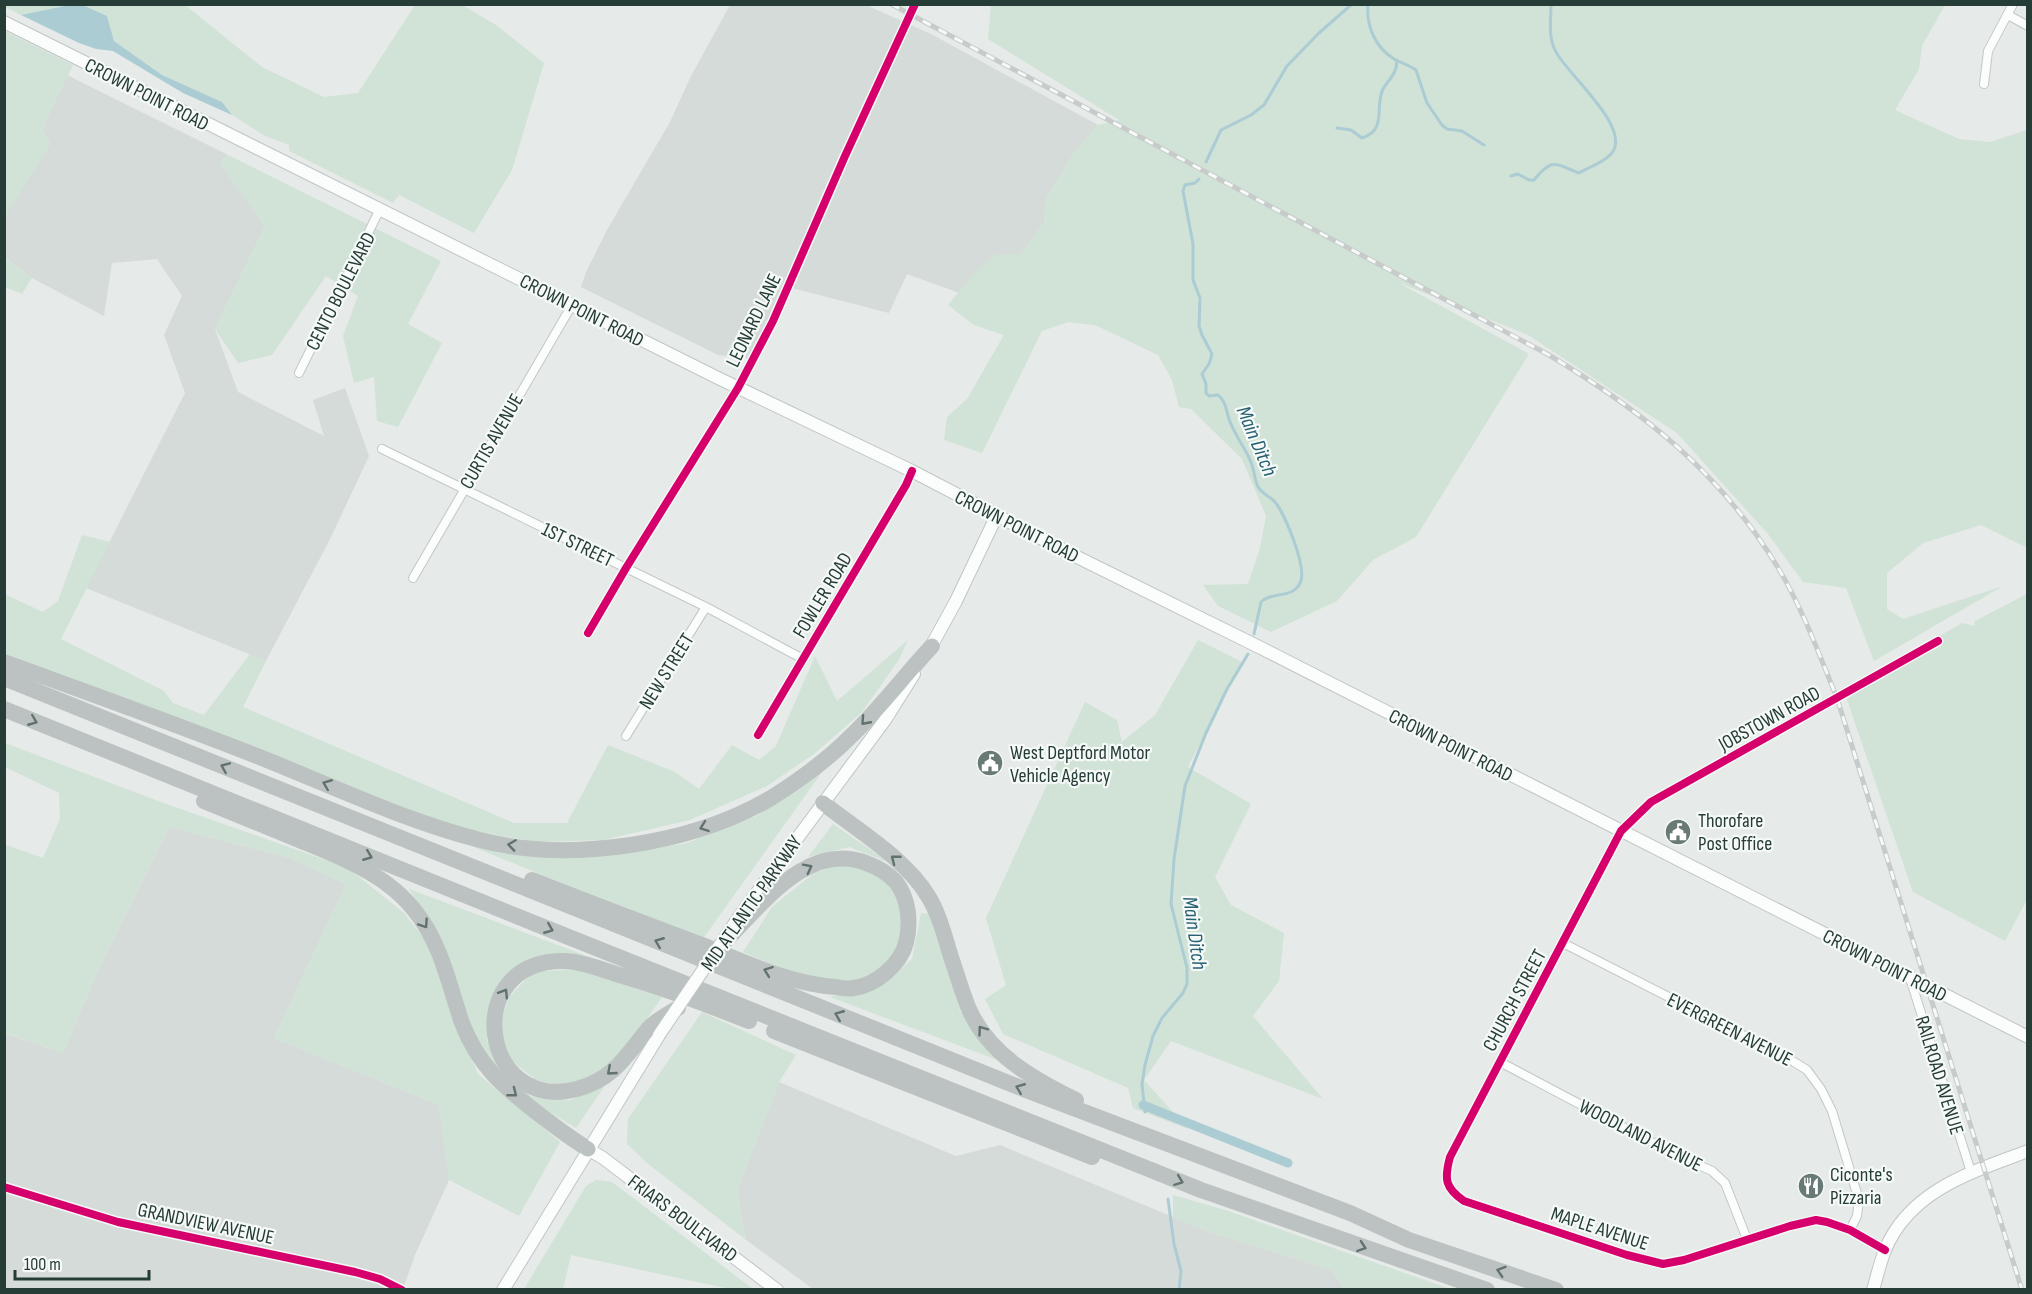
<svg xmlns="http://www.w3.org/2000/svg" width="2032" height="1294" font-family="'Sofia Sans Condensed',sans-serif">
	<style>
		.built { fill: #d5dbd8 }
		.green { fill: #d1e2d7 }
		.water { fill: #acccd4 }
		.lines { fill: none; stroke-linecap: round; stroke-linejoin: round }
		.stream { stroke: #acccd4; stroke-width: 3 }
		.canal { stroke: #acccd4; stroke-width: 9 }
		.street-casing { stroke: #c3c7c5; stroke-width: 10 }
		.secondary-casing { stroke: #c0c6c4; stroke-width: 14 }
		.highway-casing { stroke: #bec6c4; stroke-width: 16 }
		.street { stroke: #fbfcfc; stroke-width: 8 }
		.secondary { stroke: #fbfcfc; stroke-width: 12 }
		.highway { stroke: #bcc2c1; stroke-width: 15 }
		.rail-casing { stroke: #c7cbca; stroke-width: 5 }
		.rail { stroke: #f5f9f7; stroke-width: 3; stroke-dasharray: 9; stroke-linecap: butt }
		.secondary-bridge-casing { stroke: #c0c6c4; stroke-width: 14; stroke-linecap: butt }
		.secondary-bridge { stroke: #fbfcfc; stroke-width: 12 }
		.cycleway-casing { stroke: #f5f9f7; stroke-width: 11 }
		.cycleway { stroke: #d6006c; stroke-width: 8 }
		.oneway { stroke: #62726e }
		.labels { text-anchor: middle; stroke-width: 4.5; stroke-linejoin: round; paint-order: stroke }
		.street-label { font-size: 20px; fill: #263c37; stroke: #f5f9f7 }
		.poi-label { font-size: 20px; fill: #263c37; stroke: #f5f9f7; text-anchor: start }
		.water-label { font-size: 21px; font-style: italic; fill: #266071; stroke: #f5f9f7 }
	</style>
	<rect width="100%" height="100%" fill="#e6eae8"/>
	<path class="built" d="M 730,5 L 866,5 L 931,34 L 1098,125 L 1074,153 L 1046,199 L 1044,223 L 1021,254 L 962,294 L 907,274 L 889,313 L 784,286 L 752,359 L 718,355 L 581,287 L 586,272 L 607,230 L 670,122 L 691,76 Z
		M 67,75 L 228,155 L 220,163 L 265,226 L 215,329 L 238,392 L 324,436 L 313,400 L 345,388 L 369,456 L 330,539 L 266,661 L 86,588 L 185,393 L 164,335 L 182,296 L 157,259 L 112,263 L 104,316 L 32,278 L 5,258 L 4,217 L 50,144 L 42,130 Z
		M 169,827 L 290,858 L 346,884 L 274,1038 L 439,1105 L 449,1180 L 415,1255 L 403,1289 L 5,1289 L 4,1033 L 63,1053 L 96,975 Z
		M 779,1082 L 956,1156 L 1000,1145 L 1209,1232 L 1332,1270 L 1344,1289 L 813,1289 L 745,1239 L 737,1190 Z"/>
	<path class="green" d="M 4,5 L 69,5 L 21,15 L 5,7 Z
		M 83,5 L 185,5 L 262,67 L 324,97 L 358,93 L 415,5 L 462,5 L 496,25 L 544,63 L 512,170 L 474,233 L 399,195 L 393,203 L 289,151 L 289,145 L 265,136 L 232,115 L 222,102 L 162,75 L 114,41 L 107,16 Z
		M 991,5 L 1945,5 L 1922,46 L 1919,69 L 1895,110 L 1959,139 L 1990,142 L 2027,130 L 2027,548 L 1981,525 L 1923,543 L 1887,573 L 1887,609 L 1903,619 L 2003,586 L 1874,661 L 1846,588 L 1803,582 L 1768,534 L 1677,433 L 1528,335 L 1397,282 L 1529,354 L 1416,537 L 1373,560 L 1337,601 L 1271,632 L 1218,606 L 1203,585 L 1248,584 L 1260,548 L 1266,516 L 1242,459 L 1191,409 L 1179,407 L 1172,380 L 1158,355 L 1095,325 L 1068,322 L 1042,331 L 982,453 L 944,440 L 947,417 L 967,399 L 1004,335 L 974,325 L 948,305 L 972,276 L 994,255 L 1021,254 L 1044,223 L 1046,199 L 1074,153 L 1098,125 L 1119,120 L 988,39 Z
		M 5,31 L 73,65 L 42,130 L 50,144 L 5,217 Z
		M 228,155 L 441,261 L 408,324 L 442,343 L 398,427 L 377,421 L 374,377 L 354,383 L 343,336 L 358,296 L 326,276 L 272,355 L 238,363 L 215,329 L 265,226 L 220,163 Z
		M 4,258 L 32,278 L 22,294 L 5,287 Z
		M 82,535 L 110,542 L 61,639 L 164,691 L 173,703 L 204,715 L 250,654 L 266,661 L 243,707 L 514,823 L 567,823 L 608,745 L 675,772 L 699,789 L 732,745 L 759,760 L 776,746 L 815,656 L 837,701 L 908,640 L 898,661 L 862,712 L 814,754 L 767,786 L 690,820 L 603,840 L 535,842 L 459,828 L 5,654 L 4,594 L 43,612 L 58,601 Z
		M 2027,594 L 2027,899 L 2005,941 L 1913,892 L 1844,691 L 1962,623 L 1974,626 L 1975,621 Z
		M 1198,640 L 1242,662 L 1188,767 L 1251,804 L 1215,877 L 1231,905 L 1284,933 L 1279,981 L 1253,1016 L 1323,1099 L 1171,1041 L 1144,1080 L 1188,1129 L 1133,1108 L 1128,1088 L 1003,1034 L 985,999 L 1006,985 L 986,918 L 1085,702 L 1117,720 L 1122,742 L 1155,715 Z
		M 5,743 L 158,801 L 348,868 L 404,913 L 425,940 L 478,1074 L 560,1142 L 519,1216 L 449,1180 L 439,1105 L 274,1038 L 346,884 L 290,858 L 169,827 L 96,975 L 63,1053 L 5,1033 L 4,844 L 43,858 L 60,819 L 59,793 L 5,767 Z
		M 827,765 L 702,940 L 464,843 L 537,857 L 622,854 L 687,843 L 756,816 Z
		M 833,824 L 890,863 L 849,847 L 808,857 Z
		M 846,863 C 855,867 878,872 884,878 C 899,894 912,932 899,951 C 890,964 869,978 854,981 C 823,987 772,965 743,952 L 772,907 L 814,873 Z
		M 409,889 L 584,955 L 546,957 L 518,966 L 500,983 L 490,1009 L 487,1041 L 501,1068 L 531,1096 L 570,1100 L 606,1084 L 576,1128 L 536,1104 L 498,1074 L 471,1029 L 424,911 Z
		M 921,913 L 929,914 L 960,1011 L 1003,1062 L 830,997 L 887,982 L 912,959 Z
		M 575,969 L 599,972 L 662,997 L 629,1045 L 601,1073 L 565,1085 L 537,1081 L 510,1059 L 497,1027 L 510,996 L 533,972 Z
		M 702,1012 L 796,1055 L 779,1082 L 737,1190 L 745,1239 L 647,1163 L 627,1144 L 628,1119 Z
		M 596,1180 L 612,1182 L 753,1289 L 730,1289 L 571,1255 L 563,1289 L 524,1289 L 586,1186 Z
		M 1173,1195 L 1225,1210 L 1450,1289 L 1344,1289 L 1332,1270 L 1209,1232 L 1173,1217 Z"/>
	<path class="water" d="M 69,5 L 83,5 L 107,16 L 114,41 L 162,75 L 222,102 L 232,115 L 183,93 L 113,51 L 96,49 L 79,43 L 21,15 Z"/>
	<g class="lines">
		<path class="stream" d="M 1368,4 C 1366,26 1375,47 1394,59 C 1401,63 1409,65 1416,70 L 1427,103 L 1442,125 L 1447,129 L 1462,131 L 1484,145
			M 1337,128 L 1351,130 L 1362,138 C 1388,129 1374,107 1383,89 C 1389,79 1397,74 1397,60
			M 1206,162 L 1221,130 L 1251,115 L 1264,105 L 1287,66 L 1319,33 L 1352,4
			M 1511,176 L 1518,174 L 1529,180 L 1534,180 C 1552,158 1554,163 1579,173 C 1589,167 1603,163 1611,154 C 1634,128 1565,73 1555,50 C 1548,37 1551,19 1551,4
			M 1199,179 L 1195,183 L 1185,185 L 1183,191 L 1193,244 L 1193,280 L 1200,298 L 1199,326 L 1202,335 L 1212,354 L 1209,364 L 1202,374 L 1206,384 L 1206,393 L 1209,396 L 1218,395 C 1226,401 1226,410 1229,419 C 1234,434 1244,446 1250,460 C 1254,468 1254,478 1258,487 C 1262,494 1270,496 1275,502 C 1285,514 1308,569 1300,583 C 1293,599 1272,591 1261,602 L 1254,634
			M 1145,1112 L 1142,1084 L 1145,1065 L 1153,1036 L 1162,1018 L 1183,993 L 1187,984 L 1187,968 L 1171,904 L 1174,859 L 1185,786 L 1206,733 L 1227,689 L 1248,654
			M 1168,1199 L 1174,1244 L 1181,1271 L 1179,1290"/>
		<path class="canal" d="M 1143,1105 L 1288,1163"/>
		<defs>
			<path id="street" d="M 2008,15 L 2028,26
				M 1984,84 L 1988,51 L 2013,4
				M 299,373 L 380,209
				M 382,449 L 706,607 L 803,659
				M 413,578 L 572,305
				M 588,633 L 626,568 L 738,388 L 773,321 L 845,156 L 915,4
				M 758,735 L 906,485 L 912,471
				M 626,736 L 706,607
				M 1563,943 L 1786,1057 L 1807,1070 L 1821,1089 L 1832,1111 L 1859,1200 L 1857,1216 L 1850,1230
				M 1910,978 L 1971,1172
				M 1500,1062 L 1672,1153 L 1712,1171 L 1725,1183 L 1747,1239
				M 4,1187 L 118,1222 L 355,1272 L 380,1279 L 402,1290
				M 1885,1250 L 1850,1230 L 1827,1222 L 1816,1220 L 1790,1226 L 1684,1260 L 1663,1264 L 1627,1255 L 1464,1201 C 1445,1188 1444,1179 1450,1157 L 1621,831 L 1651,802 L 1938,641"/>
			<path id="secondary" d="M 4,22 L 718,378 L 912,471 L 1071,554 L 1259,647 L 2028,1037
				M 928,652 L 956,601 L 996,517
				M 741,914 L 885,720 L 914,674
				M 588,1149 L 603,1158 L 777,1290
				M 503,1290 L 659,1035
				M 1873,1290 C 1877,1276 1880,1263 1885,1250 C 1910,1190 1972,1172 2028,1151"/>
			<path id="highway" d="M 4,662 C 89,693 173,723 257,756 C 330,785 403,820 480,840 C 569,863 691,845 771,798 C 798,781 826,761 849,738 C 879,710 904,676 932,646
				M 4,678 L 1026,1090 L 1350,1213 L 1409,1240 L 1556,1290
				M 4,709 L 561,934 L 1201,1190 L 1487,1290
				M 204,801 C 233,813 262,825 292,837 C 335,855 385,872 415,911 C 441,943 449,985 462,1023 C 478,1065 502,1085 536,1112 C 553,1125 570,1138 588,1149
				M 823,803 C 857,830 905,858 928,896 C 940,915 945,939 952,960 C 957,975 962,992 968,1007 C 988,1054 1033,1079 1076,1100
				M 532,880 C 588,902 645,924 702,945 C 744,962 789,984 836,987 C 841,988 848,989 854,988 C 876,985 900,965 906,943 C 911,923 909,899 896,882 C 888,873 877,867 866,863 C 807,841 762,905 725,941
				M 678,1008 C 668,1014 655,1021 648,1029 C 626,1056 614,1079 577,1089 C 481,1114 459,961 563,961 C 581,961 600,969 616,974 C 662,987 705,1004 749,1021
				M 774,1031 L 1092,1157"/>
		</defs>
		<use href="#street" class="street-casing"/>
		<use href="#secondary" class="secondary-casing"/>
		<use href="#highway" class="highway-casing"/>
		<use href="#street" class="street"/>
		<use href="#secondary" class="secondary"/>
		<use href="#highway" class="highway"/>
		<defs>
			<path id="rail" d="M 891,4 L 1549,355 C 1642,411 1719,471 1777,566 C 1802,607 1819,654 1837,698 L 2022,1290"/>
		</defs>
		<use href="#rail" class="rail-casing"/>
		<use href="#rail" class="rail"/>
		<defs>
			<path id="secondary-bridge" d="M 659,1035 L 741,914"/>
		</defs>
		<use href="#secondary-bridge" class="secondary-bridge-casing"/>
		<use href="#secondary-bridge" class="secondary-bridge"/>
		<defs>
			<path id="cycleway" d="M 588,633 L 626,568 L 738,388 L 773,321 L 845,156 L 915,4
				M 758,735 L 906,485 L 912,471
				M 4,1187 L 118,1222 L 355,1272 L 380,1279 L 402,1290
				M 1885,1250 L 1850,1230 L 1827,1222 L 1816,1220 L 1790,1226 L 1684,1260 L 1663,1264 L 1627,1255 L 1464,1201 C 1445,1188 1444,1179 1450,1157 L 1621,831 L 1651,802 L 1938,641"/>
		</defs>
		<use href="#cycleway" class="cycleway-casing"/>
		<use href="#cycleway" class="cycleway"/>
	</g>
	<defs><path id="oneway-chevron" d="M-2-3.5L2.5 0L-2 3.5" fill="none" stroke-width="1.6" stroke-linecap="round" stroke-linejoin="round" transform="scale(1.5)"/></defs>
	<g class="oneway">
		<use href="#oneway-chevron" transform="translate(33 721) rotate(22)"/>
		<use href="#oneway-chevron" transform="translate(865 721) rotate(132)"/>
		<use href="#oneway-chevron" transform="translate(225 767) rotate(-157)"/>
		<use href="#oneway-chevron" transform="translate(327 784) rotate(-158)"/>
		<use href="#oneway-chevron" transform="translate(704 827) rotate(160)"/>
		<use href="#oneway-chevron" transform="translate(512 845) rotate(-172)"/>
		<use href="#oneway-chevron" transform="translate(368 856) rotate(22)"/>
		<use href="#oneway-chevron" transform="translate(895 859) rotate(-142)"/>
		<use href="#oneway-chevron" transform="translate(808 868) rotate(-27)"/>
		<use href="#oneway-chevron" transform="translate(424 924) rotate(56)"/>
		<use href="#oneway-chevron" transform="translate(549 929) rotate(22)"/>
		<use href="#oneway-chevron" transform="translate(659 942) rotate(-158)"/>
		<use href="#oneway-chevron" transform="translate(768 971) rotate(-159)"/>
		<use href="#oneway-chevron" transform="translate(504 993) rotate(-58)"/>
		<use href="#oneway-chevron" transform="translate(839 1015) rotate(-158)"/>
		<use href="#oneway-chevron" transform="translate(982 1030) rotate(-126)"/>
		<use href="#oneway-chevron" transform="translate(611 1071) rotate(139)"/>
		<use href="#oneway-chevron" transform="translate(1020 1088) rotate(-158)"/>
		<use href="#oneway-chevron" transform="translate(513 1093) rotate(38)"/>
		<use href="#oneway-chevron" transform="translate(1179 1181) rotate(21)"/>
		<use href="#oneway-chevron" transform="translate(1362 1247) rotate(19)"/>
		<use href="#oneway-chevron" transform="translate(1501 1271) rotate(-162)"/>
	</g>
	<defs>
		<symbol id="civic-disc" viewBox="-11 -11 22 22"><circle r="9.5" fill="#697975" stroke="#f5f9f7"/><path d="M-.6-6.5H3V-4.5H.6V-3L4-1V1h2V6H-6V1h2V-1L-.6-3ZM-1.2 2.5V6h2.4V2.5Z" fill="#fff"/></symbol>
		<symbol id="restaurant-disc" viewBox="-11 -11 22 22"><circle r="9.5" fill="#697975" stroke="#f5f9f7"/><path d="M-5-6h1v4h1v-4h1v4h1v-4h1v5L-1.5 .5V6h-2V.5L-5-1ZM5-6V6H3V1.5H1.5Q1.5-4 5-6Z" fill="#fff"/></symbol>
	</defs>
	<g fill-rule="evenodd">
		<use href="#civic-disc" x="975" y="748" width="30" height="30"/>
		<use href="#civic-disc" x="1663" y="817" width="30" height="30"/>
		<use href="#restaurant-disc" x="1796" y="1171" width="30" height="30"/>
	</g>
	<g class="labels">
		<g class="street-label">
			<text transform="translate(147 94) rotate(27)" y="7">CROWN POINT ROAD</text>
			<text transform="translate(340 291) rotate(-63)" y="7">CENTO BOULEVARD</text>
			<text transform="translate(582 310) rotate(27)" y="7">CROWN POINT ROAD</text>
			<text transform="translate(753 320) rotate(-64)" y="7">LEONARD LANE</text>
			<text transform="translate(491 441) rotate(-60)" y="7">CURTIS AVENUE</text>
			<text transform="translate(1017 526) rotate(27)" y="7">CROWN POINT ROAD</text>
			<text transform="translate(578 544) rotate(26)" y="7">1ST STREET</text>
			<text transform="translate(822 595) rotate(-59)" y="7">FOWLER ROAD</text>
			<text transform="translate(666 671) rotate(-58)" y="7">NEW STREET</text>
			<text transform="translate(1769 718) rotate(-29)" y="7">JOBSTOWN ROAD</text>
			<text transform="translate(1451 745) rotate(27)" y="7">CROWN POINT ROAD</text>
			<text transform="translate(751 903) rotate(-55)" y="7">MID ATLANTIC PARKWAY</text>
			<text transform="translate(1885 965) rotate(27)" y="7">CROWN POINT ROAD</text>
			<text transform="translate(1514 1000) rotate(-62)" y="7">CHURCH STREET</text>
			<text transform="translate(1730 1029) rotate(27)" y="7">EVERGREEN AVENUE</text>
			<text transform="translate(1940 1075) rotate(73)" y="7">RAILROAD AVENUE</text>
			<text transform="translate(1641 1135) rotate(27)" y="7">WOODLAND AVENUE</text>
			<text transform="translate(683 1218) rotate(37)" y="7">FRIARS BOULEVARD</text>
			<text transform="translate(206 1223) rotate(12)" y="7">GRANDVIEW AVENUE</text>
			<text transform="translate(1600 1228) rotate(18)" y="7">MAPLE AVENUE</text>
		</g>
		<g class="poi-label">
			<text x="1010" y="759">West Deptford Motor<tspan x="1010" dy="23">Vehicle Agency</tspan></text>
			<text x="1698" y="827">Thorofare<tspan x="1698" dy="23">Post Office</tspan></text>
			<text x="1830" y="1181">Ciconte's<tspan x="1830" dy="23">Pizzaria</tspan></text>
		</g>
		<g class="water-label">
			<text transform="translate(1257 441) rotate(67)" y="7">Main Ditch</text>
			<text transform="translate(1195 933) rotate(82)" y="7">Main Ditch</text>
		</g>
	</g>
	<rect width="2032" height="1294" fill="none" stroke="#263c37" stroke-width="12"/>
	<path d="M15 1270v9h134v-9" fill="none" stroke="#263c37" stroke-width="3"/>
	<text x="24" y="1270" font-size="18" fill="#263c37" stroke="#f5f9f7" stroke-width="4.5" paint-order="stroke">100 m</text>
</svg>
